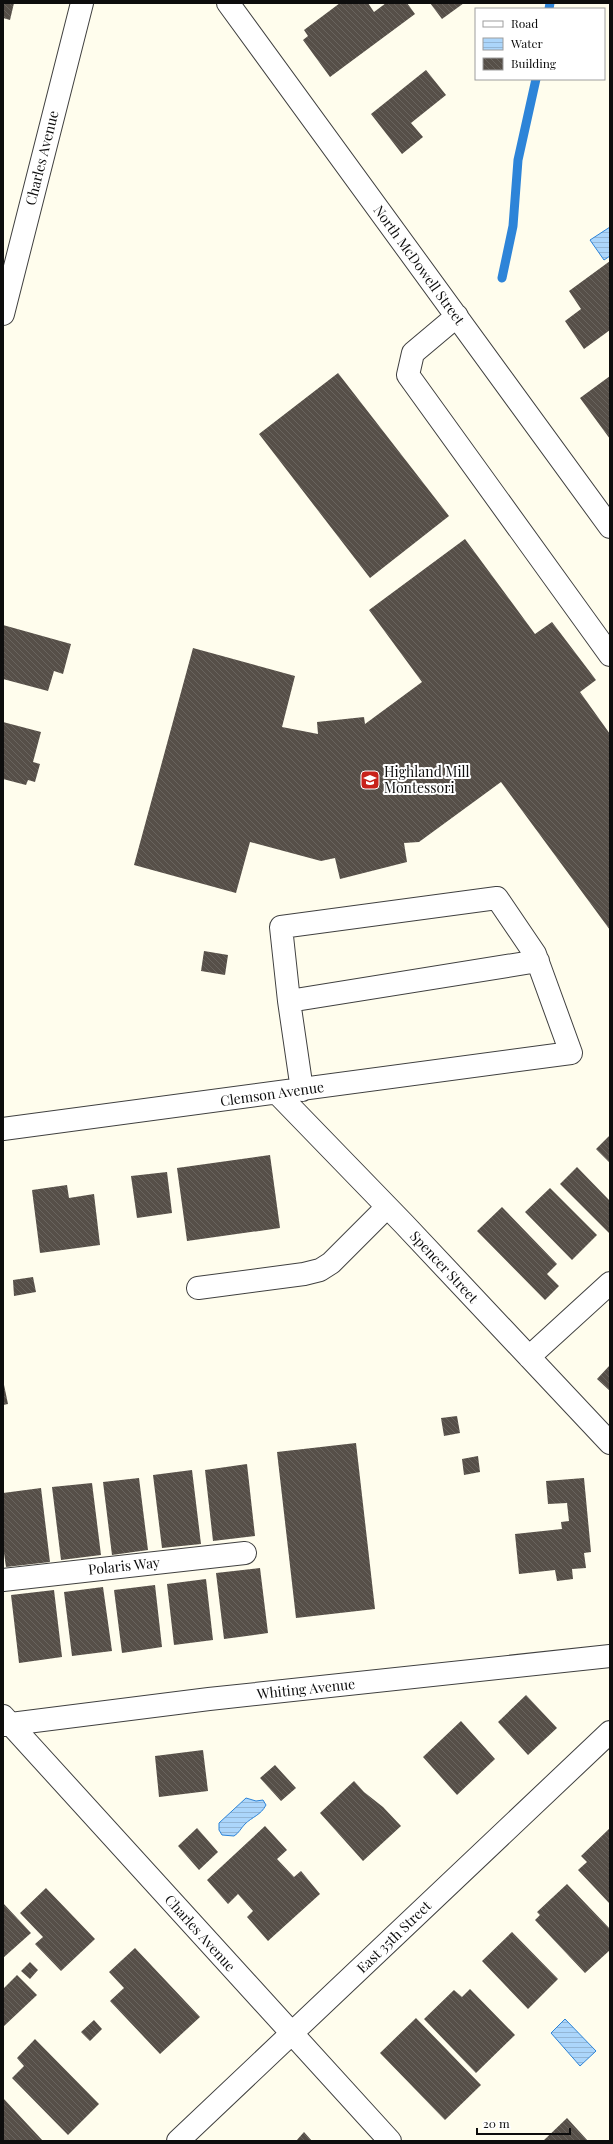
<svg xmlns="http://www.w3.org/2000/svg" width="613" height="2144" font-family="'Playfair Display',serif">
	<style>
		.water { fill: url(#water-rules); stroke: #2d84d8 }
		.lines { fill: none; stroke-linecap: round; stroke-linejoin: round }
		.stream { stroke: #2d84d8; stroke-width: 9 }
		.building { fill: url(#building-back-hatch) }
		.minor-casing { stroke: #404040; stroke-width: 24 }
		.minor { stroke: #fff; stroke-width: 22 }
		.labels { text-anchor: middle; stroke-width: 4; stroke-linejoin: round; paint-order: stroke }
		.street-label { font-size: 14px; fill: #0d0d0d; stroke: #fff }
		.poi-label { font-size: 14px; fill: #0d0d0d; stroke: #fff; text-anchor: start }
	</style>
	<defs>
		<pattern id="water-rules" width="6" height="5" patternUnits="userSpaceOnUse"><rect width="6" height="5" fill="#acd6fb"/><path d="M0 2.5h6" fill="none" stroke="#93b6d6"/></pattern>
		<pattern id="building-back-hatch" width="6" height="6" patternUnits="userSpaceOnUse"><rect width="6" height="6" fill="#564f48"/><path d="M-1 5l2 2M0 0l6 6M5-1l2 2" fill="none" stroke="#69645e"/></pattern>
	</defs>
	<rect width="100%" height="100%" fill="#fffded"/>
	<path class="water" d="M 610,227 L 610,256 L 604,260 L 590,240 Z
		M 246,1798 L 256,1801 L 263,1800 L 266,1805 C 261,1815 252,1817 245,1824 C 241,1828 239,1833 234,1836 L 222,1835 L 219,1830 L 219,1823 Z
		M 565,2019 L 596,2051 L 580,2066 L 551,2033 Z"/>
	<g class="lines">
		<path class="stream" d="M 549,9 L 550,3
			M 502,278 L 513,226 L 518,160 L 536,79"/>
	</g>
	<path class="building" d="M 3,3 L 14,3 L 10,20 L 3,18 Z
		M 340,3 L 368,3 L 374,12 L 386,3 L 407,3 L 415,14 L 330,77 L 303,40 L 308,36 L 304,30 Z
		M 430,3 L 464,3 L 442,19 Z
		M 426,70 L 446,95 L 411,123 L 423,137 L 402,154 L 371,114 Z
		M 610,261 L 610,330 L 584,349 L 565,321 L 581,309 L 569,291 Z
		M 338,373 L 449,516 L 370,578 L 259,434 Z
		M 610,376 L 610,439 L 580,398 Z
		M 465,539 L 535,634 L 552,622 L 596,680 L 580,692 L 610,734 L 610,930 L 501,782 L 419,842 L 404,843 L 407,862 L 340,879 L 335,858 L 321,861 L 250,842 L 236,893 L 134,865 L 193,648 L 295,676 L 282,727 L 318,734 L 317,722 L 364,717 L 365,724 L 422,682 L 369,610 Z
		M 3,625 L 71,644 L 63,674 L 54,671 L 48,691 L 3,679 Z
		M 3,722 L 41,732 L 33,762 L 40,764 L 35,782 L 28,780 L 26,785 L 3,779 Z
		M 204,951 L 228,955 L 225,975 L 201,971 Z
		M 610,1135 L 610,1163 L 596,1149 Z
		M 270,1155 L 280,1228 L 187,1241 L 177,1168 Z
		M 577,1167 L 610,1201 L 610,1234 L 560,1184 Z
		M 167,1172 L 172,1213 L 137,1218 L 131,1176 Z
		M 67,1185 L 69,1198 L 94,1194 L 100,1245 L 40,1253 L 32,1190 Z
		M 550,1188 L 597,1235 L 572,1260 L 525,1212 Z
		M 502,1207 L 557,1264 L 547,1274 L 559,1286 L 545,1300 L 477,1231 Z
		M 33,1277 L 36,1292 L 14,1296 L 13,1280 Z
		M 610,1365 L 610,1391 L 597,1379 Z
		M 3,1380 L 8,1404 L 3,1405 Z
		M 457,1416 L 460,1433 L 444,1436 L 441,1418 Z
		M 356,1443 L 375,1609 L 296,1618 L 277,1452 Z
		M 478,1456 L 480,1472 L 464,1475 L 462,1459 Z
		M 247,1464 L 255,1536 L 213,1541 L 205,1470 Z
		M 192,1470 L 201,1544 L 162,1548 L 153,1475 Z
		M 139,1478 L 148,1550 L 112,1555 L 103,1482 Z
		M 584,1478 L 591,1552 L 584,1553 L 586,1568 L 572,1569 L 573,1579 L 557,1581 L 555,1570 L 519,1574 L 515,1534 L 562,1529 L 561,1522 L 569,1521 L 567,1503 L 548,1504 L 546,1481 Z
		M 92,1483 L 101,1555 L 61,1560 L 52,1487 Z
		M 41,1488 L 50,1562 L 6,1567 L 3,1546 L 3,1493 Z
		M 260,1568 L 268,1633 L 224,1639 L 216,1573 Z
		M 206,1579 L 213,1640 L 174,1645 L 167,1584 Z
		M 155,1585 L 162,1647 L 122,1653 L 114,1590 Z
		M 103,1587 L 112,1651 L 72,1656 L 64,1592 Z
		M 54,1590 L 62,1657 L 19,1663 L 11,1595 Z
		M 526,1695 L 557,1728 L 528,1755 L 498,1722 Z
		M 461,1721 L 495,1759 L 457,1795 L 423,1757 Z
		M 203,1750 L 208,1791 L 159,1797 L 155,1756 Z
		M 275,1765 L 296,1788 L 281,1801 L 260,1778 Z
		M 354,1781 L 364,1792 L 383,1807 L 401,1826 L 363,1861 L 320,1813 Z
		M 265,1826 L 287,1850 L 277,1859 L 294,1877 L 301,1871 L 320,1894 L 268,1941 L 247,1917 L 253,1911 L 238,1894 L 228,1904 L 207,1880 Z
		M 197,1828 L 218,1852 L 199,1870 L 178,1846 Z
		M 610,1828 L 610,1904 L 578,1870 L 587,1862 L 581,1856 Z
		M 567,1884 L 610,1929 L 610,1950 L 585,1973 L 535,1920 L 540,1915 L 537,1912 Z
		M 46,1888 L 95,1939 L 61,1971 L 35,1944 L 43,1937 L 20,1913 Z
		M 3,1903 L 31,1933 L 3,1958 Z
		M 512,1932 L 558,1979 L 528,2009 L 482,1961 Z
		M 135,1948 L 200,2017 L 160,2054 L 110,2001 L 124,1988 L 109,1972 Z
		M 30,1962 L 38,1970 L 30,1979 L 21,1971 Z
		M 17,1975 L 37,1995 L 3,2027 L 3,1989 Z
		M 470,1989 L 515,2035 L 476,2073 L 424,2019 L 454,1990 L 462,1997 Z
		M 416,2018 L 481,2085 L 445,2120 L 380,2053 Z
		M 94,2020 L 102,2029 L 90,2041 L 81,2032 Z
		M 35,2039 L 99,2104 L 68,2135 L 12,2078 L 24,2066 L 17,2058 Z
		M 3,2098 L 43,2141 L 3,2141 Z
		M 567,2118 L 588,2141 L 543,2141 Z
		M 304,2132 L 312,2141 L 296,2141 Z"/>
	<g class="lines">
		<defs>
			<path id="minor" d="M 228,3 L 610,527
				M 3,314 L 82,3
				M 457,316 L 413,353 L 408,375 L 610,655
				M 289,1001 L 302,1090
				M 277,1093 L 404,1224 L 610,1443
				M 3,1129 L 571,1053 L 535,954 L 497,898 L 281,927 L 289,1001 L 538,961
				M 198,1288 L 304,1274 L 320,1270 L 331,1263 L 387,1207
				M 529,1357 L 610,1283
				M 3,1580 L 245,1553
				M 3,1716 L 390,2141
				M 3,1725 L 209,1699 L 610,1656
				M 178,2141 L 610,1732"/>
		</defs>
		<use href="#minor" class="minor-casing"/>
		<use href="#minor" class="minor"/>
	</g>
	<defs>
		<symbol id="school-square" viewBox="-11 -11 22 22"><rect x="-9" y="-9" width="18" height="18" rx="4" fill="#c8221a" stroke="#fff"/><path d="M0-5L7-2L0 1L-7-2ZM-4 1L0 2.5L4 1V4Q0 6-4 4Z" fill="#fff"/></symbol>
	</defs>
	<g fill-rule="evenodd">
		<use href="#school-square" x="359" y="769" width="22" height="22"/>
	</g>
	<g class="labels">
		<g class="street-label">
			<text transform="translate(42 158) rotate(-76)" y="5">Charles Avenue</text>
			<text transform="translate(419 265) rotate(54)" y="5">North McDowell Street</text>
			<text transform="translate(272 1094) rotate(-8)" y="5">Clemson Avenue</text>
			<text transform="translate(444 1267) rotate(47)" y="5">Spencer Street</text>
			<text transform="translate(124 1566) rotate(-6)" y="5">Polaris Way</text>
			<text transform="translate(306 1689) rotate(-6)" y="5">Whiting Avenue</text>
			<text transform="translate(200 1933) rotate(48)" y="5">Charles Avenue</text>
			<text transform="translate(394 1937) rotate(-44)" y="5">East 35th Street</text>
		</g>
		<g class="poi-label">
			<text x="384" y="777">Highland Mill<tspan x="384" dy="16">Montessori</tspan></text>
		</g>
	</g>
	<rect width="613" height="2144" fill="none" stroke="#0d0d0d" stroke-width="8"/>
	<rect x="475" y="8" width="130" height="72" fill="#ffffff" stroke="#9e9e9e"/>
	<rect x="483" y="21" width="20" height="6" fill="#ffffff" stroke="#9e9e9e"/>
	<text x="511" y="28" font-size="12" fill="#0d0d0d">Road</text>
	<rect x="483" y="38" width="20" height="12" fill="url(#water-rules)" stroke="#9e9e9e"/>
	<text x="511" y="48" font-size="12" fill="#0d0d0d">Water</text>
	<rect x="483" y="58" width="20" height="12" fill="url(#building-back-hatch)" stroke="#9e9e9e"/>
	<text x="511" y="68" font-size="12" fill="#0d0d0d">Building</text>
	<path d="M477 2128v6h93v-6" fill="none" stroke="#0d0d0d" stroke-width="2"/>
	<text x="483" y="2128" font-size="12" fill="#0d0d0d" stroke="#ffffff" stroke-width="3" paint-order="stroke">20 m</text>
</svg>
